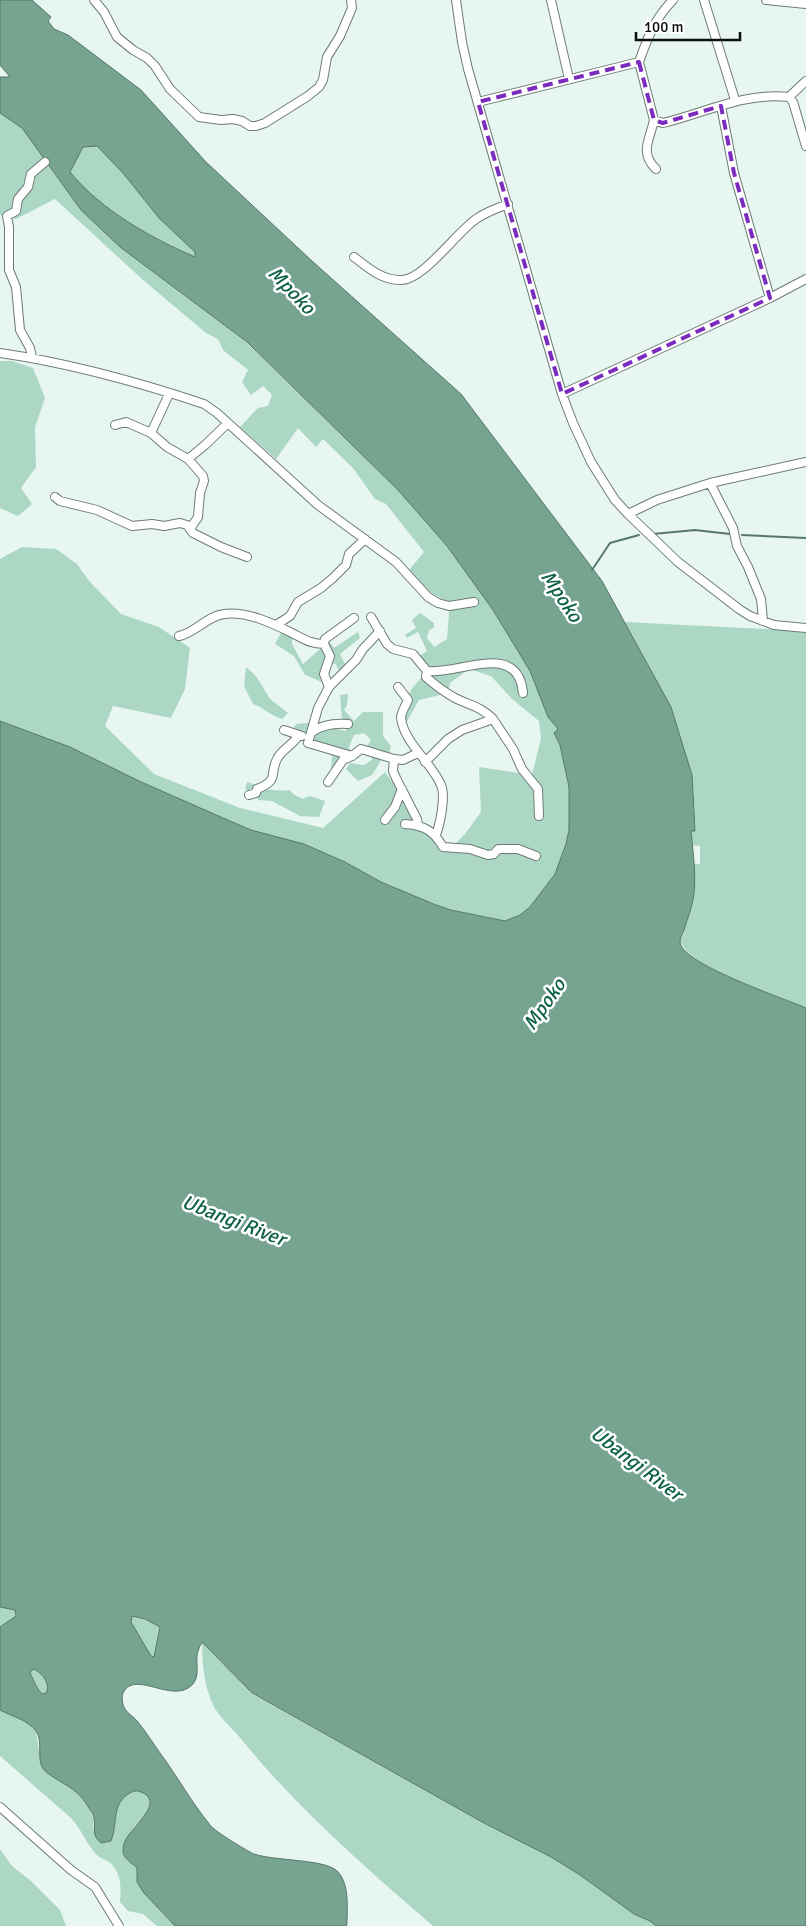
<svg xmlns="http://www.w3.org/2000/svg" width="806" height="1926" font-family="Signika,sans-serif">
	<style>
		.green { fill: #acd7c5 }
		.water { fill: #77a391; stroke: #567769; fill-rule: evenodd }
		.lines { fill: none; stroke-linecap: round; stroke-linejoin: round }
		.stream { stroke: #567769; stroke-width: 2 }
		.minor-casing { stroke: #6e7b75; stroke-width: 10 }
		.minor { stroke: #fff; stroke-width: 8 }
		.marked { fill: none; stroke: #7b2cbf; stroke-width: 4; stroke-dasharray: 10 6; stroke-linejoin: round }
		.labels { text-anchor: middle; stroke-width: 5; stroke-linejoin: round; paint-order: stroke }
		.water-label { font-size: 20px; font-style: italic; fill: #0d6148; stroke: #fff }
	</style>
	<rect width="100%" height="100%" fill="#e7f6f0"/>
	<path class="green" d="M 0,113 L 22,128 L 81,210 L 120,247 L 246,342 L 398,490 L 447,546 L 493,610 L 530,671 L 548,717 L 558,730 L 554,733 L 560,745 L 569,787 L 569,830 L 566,844 L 555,874 L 530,907 L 520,915 L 505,921 L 451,910 L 436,905 L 381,882 L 345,862 L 304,844 L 251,830 L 230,821 L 139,781 L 70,747 L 0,721 L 0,559 L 22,547 L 56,549 L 77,564 L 90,582 L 121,614 L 159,627 L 190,648 L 185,689 L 171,718 L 113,706 L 105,726 L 154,774 L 240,808 L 323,828 L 385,772 L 442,850 L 452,847 L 465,834 L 481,812 L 479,767 L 532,775 L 541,738 L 539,721 L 512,699 L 491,676 L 469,669 L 450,683 L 448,693 L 419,700 L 406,723 C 401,699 409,691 425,674 L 418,657 L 427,651 L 418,632 L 407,638 L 405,635 L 416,628 L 412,620 L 420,613 L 434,623 L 434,628 L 429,630 L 427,638 L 434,647 L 447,639 L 449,612 L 452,602 C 430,596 425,587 409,570 L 424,552 L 386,504 L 375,499 L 353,468 L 323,439 L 316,447 L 298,428 L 276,459 L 240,427 L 258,408 L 268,406 L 272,395 L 263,386 L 251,395 L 242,382 L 248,370 L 223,350 L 218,339 L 206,333 L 143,280 L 55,199 L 16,219 L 0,215 Z
		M 97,145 L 123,173 L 159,218 L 195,252 L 196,258 C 151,238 101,210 69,172 L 83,147 Z
		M 0,361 L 12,361 L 33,368 L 45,398 L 35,427 L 36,467 L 21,488 L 32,504 L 18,516 L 0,508 Z
		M 625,622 L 806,631 L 806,1008 C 780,996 686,967 680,940 C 692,916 693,890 694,864 L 700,864 L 700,846 L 692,845 L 690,831 L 694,831 L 671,707 Z
		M 282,631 L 292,636 L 292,644 L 303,664 L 329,641 L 334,648 L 358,632 L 360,638 L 340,654 L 347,668 L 340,672 L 335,663 L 322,670 L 322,682 L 305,675 L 294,656 L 275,644 Z
		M 246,667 L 256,676 L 270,699 L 288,713 L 282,719 C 270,716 265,708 253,704 L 244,686 Z
		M 348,694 L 347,705 L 344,710 L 354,721 L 363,712 L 383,712 L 383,736 L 391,746 L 387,761 L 382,759 L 372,775 L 358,781 L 346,769 L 350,763 L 364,765 L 372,760 L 372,754 L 365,749 L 371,740 L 364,733 L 354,735 L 349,747 L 351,754 L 333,772 L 331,770 L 332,757 L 328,748 L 309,742 L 310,737 L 292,731 L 296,724 L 320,722 L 328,723 L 332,728 L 345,731 L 350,725 L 342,721 L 340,695 Z
		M 247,782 L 256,785 L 259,791 C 270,788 279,792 290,790 L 293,794 L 303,799 L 310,796 L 325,801 L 319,817 L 300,816 L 272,801 L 258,800 L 257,795 L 245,789 Z
		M 0,1607 L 15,1610 L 16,1617 L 0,1627 Z
		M 132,1616 L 139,1617 L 160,1627 L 154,1657 L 151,1656 L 131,1622 Z
		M 202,1642 L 252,1694 L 484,1823 L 551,1857 L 580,1875 L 634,1914 L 650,1921 L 656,1926 L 433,1926 C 366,1868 298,1809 242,1740 C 234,1730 218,1716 213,1705 C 204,1685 202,1663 202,1642 Z
		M 33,1669 C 42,1672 51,1684 46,1693 L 42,1694 C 36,1688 35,1680 29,1673 Z
		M 0,1710 L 28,1723 L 36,1731 L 41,1764 L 44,1771 L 71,1786 L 85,1802 L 94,1818 L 93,1829 L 114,1833 C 115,1823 114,1814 118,1806 C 124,1790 152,1783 149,1805 C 147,1819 135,1823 129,1834 C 126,1839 125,1847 123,1853 L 126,1859 L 137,1868 L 137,1882 L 160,1911 L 175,1926 L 157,1926 L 143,1914 L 128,1911 L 120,1902 C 121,1887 122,1873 109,1862 C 105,1859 99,1858 96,1854 C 86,1843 81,1829 71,1818 L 0,1756 Z
		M 0,1849 L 12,1866 L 32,1882 L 60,1910 L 66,1926 L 0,1926 Z"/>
	<path class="water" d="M 0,0 L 32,0 L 51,17 L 48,21 L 54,29 L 68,35 L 141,90 L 206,162 L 312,261 L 461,394 L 602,581 L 671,707 L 692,775 L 695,831 L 691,831 C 693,852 697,880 693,900 C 691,910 687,920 684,930 C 683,933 680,937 680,941 C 678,963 786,999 806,1008 L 806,1926 L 656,1926 L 650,1921 L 634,1914 L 580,1875 L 551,1857 L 484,1823 L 252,1693 L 202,1642 C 200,1646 197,1652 197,1656 C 196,1666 200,1677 192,1685 C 173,1704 137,1671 124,1691 C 121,1696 122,1704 125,1709 C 128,1714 134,1717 138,1722 C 146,1732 153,1743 160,1753 C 177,1776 192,1803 210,1825 C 214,1831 247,1851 254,1854 C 275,1861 321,1859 336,1870 C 350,1882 347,1908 347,1924 L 346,1926 L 175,1926 L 144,1893 L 137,1882 L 137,1868 C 131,1862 123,1859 123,1850 C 123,1845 125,1840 128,1836 C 134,1826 165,1801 141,1792 C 137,1790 134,1791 130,1793 C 111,1803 118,1824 111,1841 L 101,1843 C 91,1835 96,1828 94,1818 C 94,1814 89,1809 87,1805 C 76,1786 60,1784 45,1771 C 35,1762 44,1742 36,1731 C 28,1720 11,1716 0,1710 L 0,1627 L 16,1616 L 15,1610 L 0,1607 L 0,721 L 70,747 L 139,781 L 230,821 L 251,830 L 304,844 L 345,862 L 381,882 L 436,905 L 451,910 L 505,921 L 520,915 L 530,907 L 555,874 L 566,844 L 569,830 L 569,787 L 560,745 L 554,733 L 558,729 L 548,717 L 530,671 L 493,610 L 447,546 L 398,490 L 247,342 L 120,247 L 81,210 L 22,128 L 0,113 L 0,77 L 10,77 L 0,65 ZM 97,146 L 123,173 L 159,218 L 195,252 L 195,257 C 151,238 101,210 70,172 L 83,147 ZM 132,1616 L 145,1619 L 160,1627 L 154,1657 L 151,1656 L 131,1622 ZM 33,1669 C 42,1672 51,1684 46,1693 L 42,1694 C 36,1688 34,1680 30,1673 Z"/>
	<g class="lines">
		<path class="stream" d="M 653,534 L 695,530 L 730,534
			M 742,535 L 806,538
			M 592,570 L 610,543 L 639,535"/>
		<defs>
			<path id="minor" d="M 94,0 L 104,12 L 117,37 L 133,50 L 147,58 L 155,66 L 170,89 L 199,117 L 221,120 L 233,119 L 242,121 L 250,126 L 256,126 L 265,123 L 308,96 L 319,87 L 323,80 L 327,57 L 340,36 L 352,8 L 351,0
				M 456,0 L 462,42 L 468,69 L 562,394 L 573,423 L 591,462 L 615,500 L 628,514 L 678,562 L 739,609 L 750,616 L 774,625 L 806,628
				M 551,0 L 569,79
				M 704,0 L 735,100
				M 766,0 L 806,4
				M 639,62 C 647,39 655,18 673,0
				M 789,97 L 806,81
				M 478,102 L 639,62 L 654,120 L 663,123 C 704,113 745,92 789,97 L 793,102 L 806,146
				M 721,106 L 734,173 L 770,298
				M 654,120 C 650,139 639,153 656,169
				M 354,257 C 368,268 383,281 402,280 C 424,279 456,233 476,219 C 486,212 497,208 508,204
				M 0,353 C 69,363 138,382 204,404 L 217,413 L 318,505 L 396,562 L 428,597 L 438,603 L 449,606 L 474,602
				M 32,357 L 30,348 L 20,330 L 16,287 L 9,270 L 9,227 L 7,216 L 16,211 L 18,199 L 28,187 L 31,174 L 45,162
				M 562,394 L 770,298 L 806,279
				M 115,425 L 126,422 L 151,433 L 167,447 L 188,459 L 203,476 L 204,481 L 200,493 L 198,517 L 190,529
				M 151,433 L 169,394
				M 188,459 L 205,445 L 228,423
				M 710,483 L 733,528 L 737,546 L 748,567 L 761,599 L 763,621
				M 55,497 L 60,501 L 97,510 L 132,526 L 152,524 L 164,526 L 180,523 L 187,525 L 193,533 L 221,547 L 247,557
				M 628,514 L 657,500 L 710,483 L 806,462
				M 371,617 L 387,644 L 393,649 L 413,654 L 427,671 L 426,677 C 435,685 444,692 455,698 C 469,705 482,707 493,719
				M 276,625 L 290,616 L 298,602 L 321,588 L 333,578 L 346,565 L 349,554 L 365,539
				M 179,636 C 195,633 207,616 224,614 C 247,611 272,623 292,633 C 304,639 310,644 324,644
				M 427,671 C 459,675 518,640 523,693
				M 329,687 L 324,674 L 330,656 L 324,644 L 325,639 L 354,618
				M 398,687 L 408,700 C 406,705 401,712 401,718 C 404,743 432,763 441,785 C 446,796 440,824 436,835
				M 284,730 L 302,736
				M 312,732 C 323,724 335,723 348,724
				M 352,756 L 308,743 L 318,708 L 329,687 L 356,660 L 363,649 L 380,631
				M 394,759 L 393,771 L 396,778 L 417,819 L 418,825
				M 425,762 L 448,739 L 462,730 L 493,719 L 513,749 L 522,769 L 538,789 L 539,816
				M 328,782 L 343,760 L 352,756 L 361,749 L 394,759 L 403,760 L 418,753
				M 249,795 L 256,793 L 257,789 C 280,780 269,774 277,759 C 282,749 293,745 298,736
				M 385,820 L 395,807 L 402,789
				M 405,824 C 424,825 434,831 443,847 L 470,849 L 488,855 L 494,854 L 498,849 L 518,849 L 536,856
				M 0,1807 L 71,1870 L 95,1887 L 119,1926"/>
		</defs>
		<use href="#minor" class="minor-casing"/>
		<use href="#minor" class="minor"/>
	</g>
	<path class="marked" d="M 639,62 L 654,120 L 663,123 L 721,106 L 734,173 L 770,298 L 562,394 L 478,102 Z"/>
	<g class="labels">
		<g class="water-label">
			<text transform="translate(292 290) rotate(46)" y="7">Mpoko</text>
			<text transform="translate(562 596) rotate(56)" y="7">Mpoko</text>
			<text transform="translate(544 1004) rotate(-55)" y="7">Mpoko</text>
			<text transform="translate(234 1220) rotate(21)" y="7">Ubangi River</text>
			<text transform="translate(637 1463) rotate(37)" y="7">Ubangi River</text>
		</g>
	</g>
	<path d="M636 32v8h104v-8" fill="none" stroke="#0a0f0d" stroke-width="2.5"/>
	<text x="644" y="32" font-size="15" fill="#0a0f0d" stroke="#ffffff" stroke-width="4" paint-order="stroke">100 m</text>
</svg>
